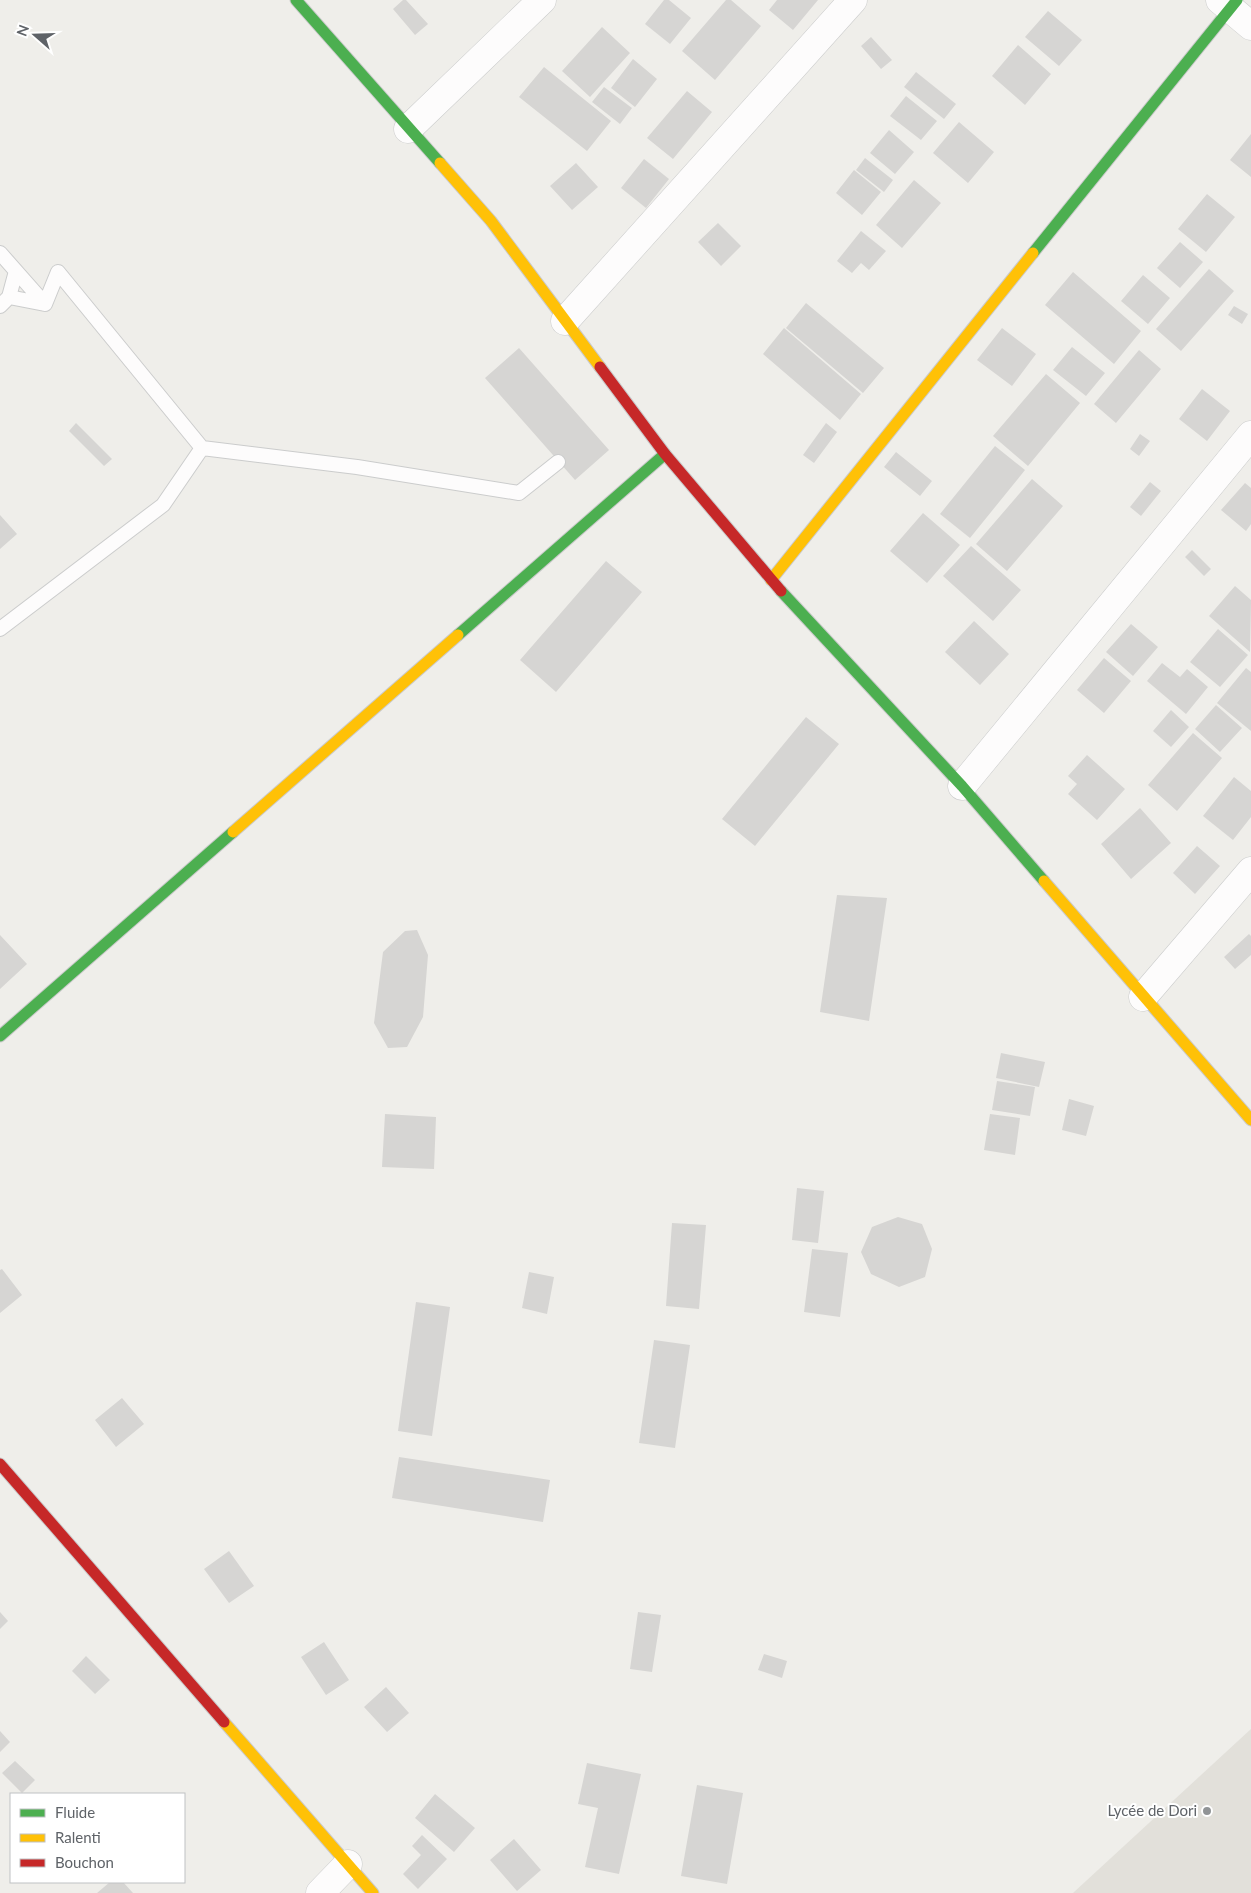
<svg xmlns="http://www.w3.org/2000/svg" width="1251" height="1893" font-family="Lato,sans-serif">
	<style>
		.education { fill: #e2e0da }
		.building { fill: #d6d5d3 }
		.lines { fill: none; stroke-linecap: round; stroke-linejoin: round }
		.lane-casing { stroke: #cbcccc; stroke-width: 16 }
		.street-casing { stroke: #cbcccc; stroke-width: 29 }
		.fast-casing { stroke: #cacacb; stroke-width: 13 }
		.slow-casing { stroke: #cacacb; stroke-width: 13 }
		.jam-casing { stroke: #cacacb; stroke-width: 13 }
		.lane { stroke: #fdfcfc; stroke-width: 14 }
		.street { stroke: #fdfcfc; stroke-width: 28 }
		.fast { stroke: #4caf50; stroke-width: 11 }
		.slow { stroke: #ffc107; stroke-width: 11 }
		.jam { stroke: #c62828; stroke-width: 11 }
		.poi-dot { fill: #919496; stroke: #fff; stroke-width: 2 }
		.labels { text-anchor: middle; stroke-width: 4; stroke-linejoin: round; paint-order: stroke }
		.poi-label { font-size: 15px; fill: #5f6368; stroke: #fff; text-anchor: end }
	</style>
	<rect width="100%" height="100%" fill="#efeeea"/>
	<path class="education" d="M 1251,1729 L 1251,1893 L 1073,1893 Z"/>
	<path class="building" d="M 403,0 L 406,0 L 428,24 L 415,35 L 393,9 Z
		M 664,0 L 669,0 L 691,18 L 670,44 L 645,24 Z
		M 726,0 L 731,0 L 761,26 L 715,80 L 682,51 Z
		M 777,0 L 818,0 L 793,30 L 769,10 Z
		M 1048,11 L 1082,40 L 1059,66 L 1025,37 Z
		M 602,27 L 630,53 L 590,97 L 562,71 Z
		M 871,37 L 892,60 L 881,69 L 861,46 Z
		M 1018,45 L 1051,74 L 1025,105 L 992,76 Z
		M 633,59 L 657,79 L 635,107 L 611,88 Z
		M 544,67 L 611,121 L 587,151 L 519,97 Z
		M 916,72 L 956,104 L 944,119 L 904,87 Z
		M 604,87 L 632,108 L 620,124 L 592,102 Z
		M 687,91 L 712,112 L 673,159 L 647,138 Z
		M 906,96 L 937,121 L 921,140 L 890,116 Z
		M 959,122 L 994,152 L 968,183 L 933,153 Z
		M 889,130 L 914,152 L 895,174 L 870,153 Z
		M 1251,134 L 1251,177 L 1230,160 Z
		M 865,158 L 893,180 L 884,192 L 856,170 Z
		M 644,159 L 669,179 L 646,208 L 621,188 Z
		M 576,163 L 598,187 L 572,210 L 550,186 Z
		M 854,170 L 881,192 L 862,215 L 836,193 Z
		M 914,180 L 941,203 L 902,248 L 876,225 Z
		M 1207,194 L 1235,217 L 1206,252 L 1178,229 Z
		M 718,223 L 741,246 L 721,266 L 698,242 Z
		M 861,231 L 886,251 L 869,270 L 861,263 L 852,273 L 837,261 Z
		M 1180,242 L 1203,262 L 1180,288 L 1157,268 Z
		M 1209,269 L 1234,291 L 1181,351 L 1156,329 Z
		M 1073,272 L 1141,331 L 1114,364 L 1045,305 Z
		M 1143,275 L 1170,298 L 1148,324 L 1121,301 Z
		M 806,303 L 884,368 L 863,393 L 786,328 Z
		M 1234,306 L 1248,314 L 1242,324 L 1228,315 Z
		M 784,328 L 861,394 L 840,420 L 763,354 Z
		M 1002,328 L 1036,354 L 1012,386 L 977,360 Z
		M 1072,347 L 1105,373 L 1086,396 L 1053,370 Z
		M 519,348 L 609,450 L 575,480 L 485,378 Z
		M 1139,350 L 1161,369 L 1116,423 L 1094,404 Z
		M 1046,374 L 1080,403 L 1028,466 L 993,436 Z
		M 1202,389 L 1230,411 L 1207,441 L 1179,419 Z
		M 76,423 L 112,459 L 104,466 L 69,431 Z
		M 826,423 L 837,432 L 814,463 L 803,455 Z
		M 1140,434 L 1150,441 L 1139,456 L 1130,449 Z
		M 995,446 L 1025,470 L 970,538 L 940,514 Z
		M 896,452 L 932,481 L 920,496 L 884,467 Z
		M 1032,479 L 1063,506 L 1007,571 L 976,544 Z
		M 1150,482 L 1161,491 L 1141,516 L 1130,507 Z
		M 1245,483 L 1251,488 L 1251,524 L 1246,531 L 1221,510 Z
		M 923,513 L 960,545 L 927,583 L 890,551 Z
		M 0,515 L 17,534 L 0,549 Z
		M 971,546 L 1021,590 L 993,621 L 943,576 Z
		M 1192,550 L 1211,569 L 1204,576 L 1185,557 Z
		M 606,561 L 642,592 L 556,692 L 520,660 Z
		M 1235,586 L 1251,600 L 1250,652 L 1209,616 Z
		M 974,621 L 1009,654 L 980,685 L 945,652 Z
		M 1131,624 L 1158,647 L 1133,676 L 1106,652 Z
		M 1218,629 L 1248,655 L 1220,687 L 1190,662 Z
		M 1104,658 L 1131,681 L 1104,713 L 1077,690 Z
		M 1162,663 L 1180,677 L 1187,669 L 1208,687 L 1186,714 L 1147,681 Z
		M 1246,668 L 1251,672 L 1251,731 L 1217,703 Z
		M 1216,705 L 1242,728 L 1220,752 L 1195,729 Z
		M 1171,710 L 1189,727 L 1171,747 L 1153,731 Z
		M 806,717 L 839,744 L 755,846 L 722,819 Z
		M 1193,733 L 1222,758 L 1177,811 L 1148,785 Z
		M 1087,755 L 1125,789 L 1097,820 L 1068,794 L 1077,784 L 1068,776 Z
		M 1234,777 L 1251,791 L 1251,817 L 1233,840 L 1203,816 Z
		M 1140,808 L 1171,843 L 1131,879 L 1101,844 Z
		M 1197,846 L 1220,866 L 1195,894 L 1173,873 Z
		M 837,895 L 887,898 L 869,1021 L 820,1012 Z
		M 417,930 L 428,955 L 423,1017 L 407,1047 L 388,1048 L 374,1023 L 383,952 L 405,931 Z
		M 1249,934 L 1251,936 L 1251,955 L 1235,969 L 1224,957 Z
		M 0,935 L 27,964 L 0,989 Z
		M 1001,1053 L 1045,1062 L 1039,1087 L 996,1078 Z
		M 997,1081 L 1035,1087 L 1030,1116 L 992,1110 Z
		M 1069,1099 L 1094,1106 L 1086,1136 L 1062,1130 Z
		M 385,1114 L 436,1117 L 434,1169 L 382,1167 Z
		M 990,1114 L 1020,1118 L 1015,1155 L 984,1150 Z
		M 797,1188 L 824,1191 L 818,1243 L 792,1240 Z
		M 898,1217 L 922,1224 L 932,1249 L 925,1277 L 899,1287 L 871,1274 L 861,1252 L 872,1227 Z
		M 672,1223 L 706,1225 L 699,1309 L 666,1306 Z
		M 812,1249 L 848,1253 L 840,1317 L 804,1312 Z
		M 2,1269 L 22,1295 L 0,1313 L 0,1270 Z
		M 529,1272 L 554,1277 L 547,1314 L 522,1308 Z
		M 416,1302 L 450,1307 L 432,1436 L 398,1431 Z
		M 654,1340 L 690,1345 L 675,1448 L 639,1443 Z
		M 122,1398 L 144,1424 L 116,1447 L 95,1420 Z
		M 399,1457 L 550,1480 L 543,1522 L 392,1498 Z
		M 229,1551 L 254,1586 L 229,1603 L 204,1569 Z
		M 0,1612 L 8,1621 L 0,1629 Z
		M 638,1612 L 661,1615 L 652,1672 L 630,1669 Z
		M 324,1642 L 349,1680 L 326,1695 L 301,1657 Z
		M 764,1654 L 787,1661 L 782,1678 L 758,1670 Z
		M 86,1656 L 110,1680 L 95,1694 L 72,1671 Z
		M 386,1687 L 409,1713 L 387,1732 L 364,1707 Z
		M 0,1731 L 10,1742 L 0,1752 Z
		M 15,1761 L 35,1780 L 22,1793 L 2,1773 Z
		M 587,1763 L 641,1774 L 619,1874 L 585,1867 L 598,1808 L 578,1804 Z
		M 697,1785 L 743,1793 L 727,1884 L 681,1876 Z
		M 435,1794 L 475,1828 L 454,1852 L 415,1818 Z
		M 422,1835 L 447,1859 L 418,1889 L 403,1874 L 421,1855 L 412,1846 Z
		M 514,1839 L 541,1870 L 517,1891 L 490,1860 Z
		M 110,1882 L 123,1882 L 133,1893 L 97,1893 Z"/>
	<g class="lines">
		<defs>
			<path id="lane" d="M 0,253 L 45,304 L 58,272 L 202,448 L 357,467 L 519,493 L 558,462
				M 9,297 L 45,304
				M 0,306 L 9,297 L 16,271
				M 0,629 L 163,505 L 202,448"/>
			<path id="street" d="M 1220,0 L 1251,26
				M 408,129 L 542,0
				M 565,321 L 853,0
				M 962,786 L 1251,435
				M 1143,997 L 1251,871
				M 320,1893 L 348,1864"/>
			<path id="fast" d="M 296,0 L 440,163
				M 1033,253 L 1237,0
				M 781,591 L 962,786 L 1044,881
				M 458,635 L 665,454
				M 0,1036 L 233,832"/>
			<path id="slow" d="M 440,163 L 491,221 L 600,367
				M 771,580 L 1033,253
				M 233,832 L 458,635
				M 1044,881 L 1251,1120
				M 224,1722 L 373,1893"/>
			<path id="jam" d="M 600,367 L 665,454 L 781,591
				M 0,1464 L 224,1722"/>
		</defs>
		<use href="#lane" class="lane-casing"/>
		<use href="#street" class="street-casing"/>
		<use href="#fast" class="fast-casing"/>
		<use href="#slow" class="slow-casing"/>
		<use href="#jam" class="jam-casing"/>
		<use href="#lane" class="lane"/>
		<use href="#street" class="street"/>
		<use href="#fast" class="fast"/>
		<use href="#slow" class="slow"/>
		<use href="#jam" class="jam"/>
	</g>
	<circle class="poi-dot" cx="1207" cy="1811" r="5"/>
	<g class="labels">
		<g class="poi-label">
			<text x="1197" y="1816">Lycée de Dori</text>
		</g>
	</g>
	<rect x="10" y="1793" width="175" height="90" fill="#ffffff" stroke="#bfc1c3"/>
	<rect x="20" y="1809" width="25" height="8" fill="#4caf50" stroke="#bfc1c3"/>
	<text x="55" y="1818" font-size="15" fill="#5f6368">Fluide</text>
	<rect x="20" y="1834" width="25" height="8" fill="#ffc107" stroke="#bfc1c3"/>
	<text x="55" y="1843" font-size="15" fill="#5f6368">Ralenti</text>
	<rect x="20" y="1859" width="25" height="8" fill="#c62828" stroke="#bfc1c3"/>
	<text x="55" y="1868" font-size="15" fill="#5f6368">Bouchon</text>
	<g transform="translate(35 35) rotate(290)" stroke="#ffffff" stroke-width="4" paint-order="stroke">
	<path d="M0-4L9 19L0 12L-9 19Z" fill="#5f6368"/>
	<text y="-8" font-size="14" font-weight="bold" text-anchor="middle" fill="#5f6368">N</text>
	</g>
</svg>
